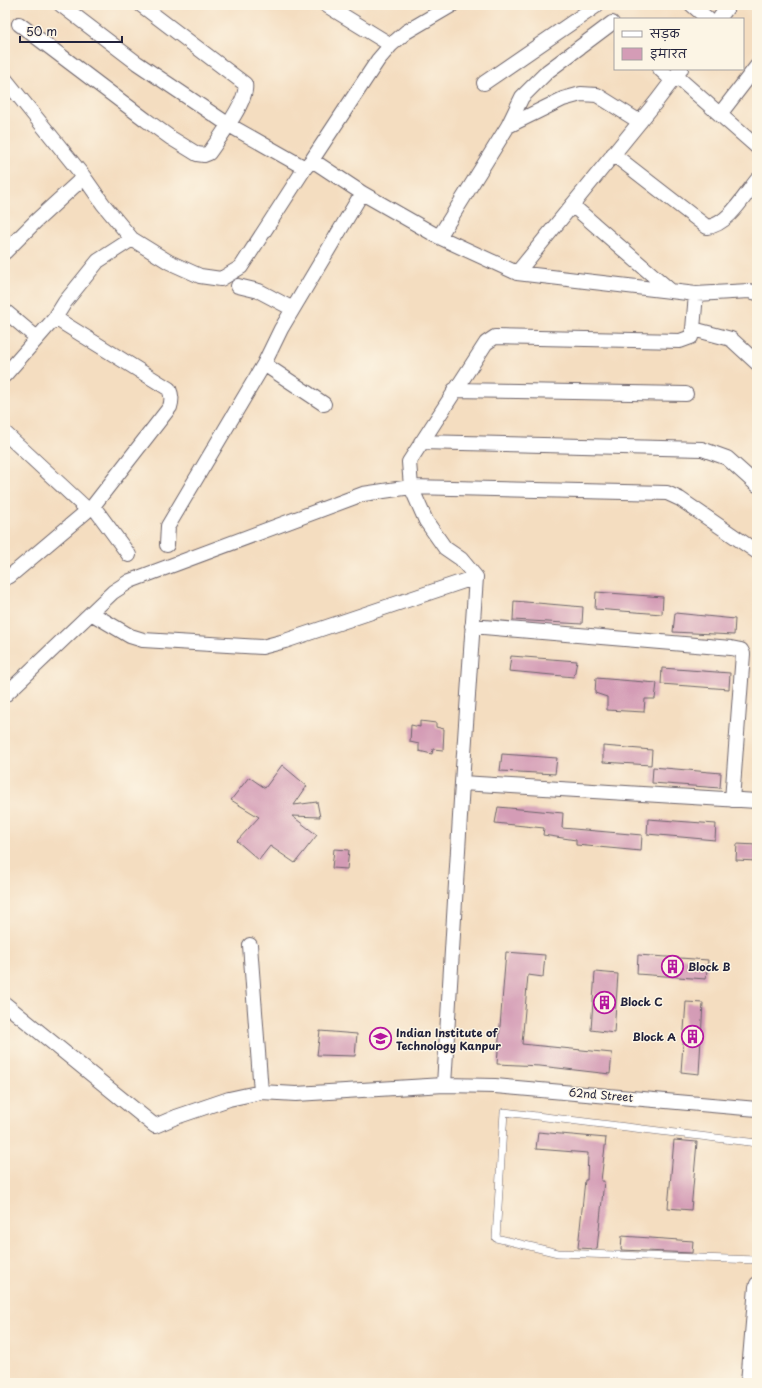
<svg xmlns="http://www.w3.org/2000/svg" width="762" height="1388" font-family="'Playpen Sans','Playpen Sans Deva',sans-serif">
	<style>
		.building { fill: #d49cb6 }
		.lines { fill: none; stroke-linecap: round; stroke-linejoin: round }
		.lane-casing { stroke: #6c636a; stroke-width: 8 }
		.street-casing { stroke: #6c636a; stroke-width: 16 }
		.lane { stroke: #fff; stroke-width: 7 }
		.street { stroke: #fff; stroke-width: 14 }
		.labels { text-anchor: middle; stroke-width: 3; stroke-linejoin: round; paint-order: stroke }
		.poi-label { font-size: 11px; font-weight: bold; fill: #22223b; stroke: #fcf5e5; text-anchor: start }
		.street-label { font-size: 11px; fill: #22223b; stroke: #fcf5e5 }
	</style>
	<rect width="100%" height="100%" fill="#fcf5e5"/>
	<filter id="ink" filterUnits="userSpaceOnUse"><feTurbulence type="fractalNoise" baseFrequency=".025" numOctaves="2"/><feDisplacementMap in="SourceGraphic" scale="8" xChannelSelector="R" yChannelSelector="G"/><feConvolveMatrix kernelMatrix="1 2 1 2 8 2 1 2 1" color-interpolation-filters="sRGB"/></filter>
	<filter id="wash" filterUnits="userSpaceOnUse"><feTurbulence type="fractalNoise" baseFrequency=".012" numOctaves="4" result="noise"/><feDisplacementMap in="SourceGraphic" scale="16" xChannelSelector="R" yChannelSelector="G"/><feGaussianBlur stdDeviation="0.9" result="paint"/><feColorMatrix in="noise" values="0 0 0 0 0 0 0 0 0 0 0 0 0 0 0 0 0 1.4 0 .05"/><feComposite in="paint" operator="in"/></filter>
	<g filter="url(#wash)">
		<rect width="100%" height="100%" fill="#f4ddc0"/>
		<g id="blocks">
			<path class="building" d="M 596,592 L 663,597 L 662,614 L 595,609 Z
				M 514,601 L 583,607 L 582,624 L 513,620 Z
				M 675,613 L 735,619 L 734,635 L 673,632 Z
				M 511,656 L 577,661 L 574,677 L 509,671 Z
				M 662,668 L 730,673 L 729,689 L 661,684 Z
				M 596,678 L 657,683 L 655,699 L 645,699 L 644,712 L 607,710 L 607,697 L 595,693 Z
				M 420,721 L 436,723 L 436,727 L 444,729 L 443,750 L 433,749 L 432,754 L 419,751 L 419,744 L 410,742 L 411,725 L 420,727 Z
				M 603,746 L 652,750 L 651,765 L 603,762 Z
				M 502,754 L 557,758 L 555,774 L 500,771 Z
				M 282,765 L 307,786 L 294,805 L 317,802 L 320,817 L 292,816 L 317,835 L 295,863 L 270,846 L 259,860 L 237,841 L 259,817 L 231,800 L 249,777 L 265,788 Z
				M 653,767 L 721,773 L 720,788 L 652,783 Z
				M 498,807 L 563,813 L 562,828 L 642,835 L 641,851 L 576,845 L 576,840 L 543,835 L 544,828 L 495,823 Z
				M 648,819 L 716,824 L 715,840 L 647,834 Z
				M 737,844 L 757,845 L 757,861 L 736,860 Z
				M 334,849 L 349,850 L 347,869 L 332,868 Z
				M 506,952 L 545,955 L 543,977 L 528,975 L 522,1044 L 612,1053 L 610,1074 L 540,1066 L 497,1064 Z
				M 638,955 L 708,960 L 706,979 L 637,974 Z
				M 595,972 L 618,974 L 614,1033 L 591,1030 Z
				M 686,1002 L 703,1003 L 699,1074 L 681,1072 Z
				M 320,1031 L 357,1034 L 355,1056 L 317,1055 Z
				M 538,1132 L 606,1138 L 601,1181 L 604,1181 L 597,1249 L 578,1248 L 585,1180 L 587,1180 L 588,1153 L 536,1149 Z
				M 674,1140 L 697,1142 L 691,1210 L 668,1208 Z
				M 622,1236 L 693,1241 L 692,1253 L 621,1250 Z"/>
		</g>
	</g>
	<g filter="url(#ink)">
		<use href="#blocks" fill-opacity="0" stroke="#6c636a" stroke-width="1"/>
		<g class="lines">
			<defs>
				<path id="lane" d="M 757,1143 L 504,1112 L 496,1238 L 558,1253 L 757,1260"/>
				<path id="street" d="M 326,5 L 391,45
					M 692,5 L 708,19
					M 719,19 L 729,5
					M 19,24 L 146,120 L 171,138 L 197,154 L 204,155 L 209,153 C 218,140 249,99 245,84 L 141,5
					M 660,69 L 673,81
					M 676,76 L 757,147
					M 5,79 L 84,177 L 103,204 L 132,239 L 169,262 L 200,276 L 221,279 L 241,267 L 305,168
					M 484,83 L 596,6
					M 720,114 L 757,66
					M 508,126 L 563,99 L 581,94 L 597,95 L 640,122
					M 613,154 L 707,227 C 728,225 744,196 757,180
					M 312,160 L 378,60 L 391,45 L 406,32 L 452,5
					M 572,205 L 671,291
					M 439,237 L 508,126 L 522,97 L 548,71 L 612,23
					M 5,252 L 36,221 L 84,177
					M 517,273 L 656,102 L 681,69
					M 238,286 L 259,291 L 293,309
					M 696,294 L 749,291 L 757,293
					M 5,311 L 37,338
					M 693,329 L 731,339 L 757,363
					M 264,364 L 324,404
					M 5,375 L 55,318 L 65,302 L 98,261 L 132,239
					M 454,390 L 686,394
					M 5,433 L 88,510
					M 421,442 L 702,449 L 727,458 L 757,485
					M 93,506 L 129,555
					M 167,545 L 168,526 L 264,364 L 281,329 L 362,193
					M 5,578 L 10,576 L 93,506 L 170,407 C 172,400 172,396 169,389 L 55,318
					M 91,613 L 130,636 L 143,640 L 262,647 L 285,641 L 476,577
					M 472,626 L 731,648 L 741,650 L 743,654 L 732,800
					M 5,695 L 113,592 L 130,581 L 363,494 L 411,487 L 667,493 L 680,499 L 757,552
					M 462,783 L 757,801
					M 250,945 L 261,1092
					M 5,1004 L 155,1126 L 176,1117 L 229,1099 L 261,1092 L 296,1094 L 444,1085 L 462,783 L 476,577 L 461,559 L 445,548 L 426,521 L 411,487 L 409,462 L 486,343 L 495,337 L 680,341 L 691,337 L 693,329 L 696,294 L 517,273 L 439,237 L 362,193 L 312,160 L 305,168 L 229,125 L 137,63 L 61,5
					M 444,1085 L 495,1086 L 757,1109
					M 748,1383 L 756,1287 L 757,1284"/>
			</defs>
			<use href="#lane" class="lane-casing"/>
			<use href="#street" class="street-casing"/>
			<use href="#lane" class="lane"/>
			<use href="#street" class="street"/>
		</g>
	</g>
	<defs>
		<symbol id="building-ring" viewBox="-11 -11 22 22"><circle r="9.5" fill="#fcf5e5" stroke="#b5179e" stroke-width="1.5"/><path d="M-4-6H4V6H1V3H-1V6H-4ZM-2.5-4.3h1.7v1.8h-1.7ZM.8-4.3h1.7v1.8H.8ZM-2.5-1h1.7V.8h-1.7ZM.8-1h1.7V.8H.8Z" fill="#b5179e"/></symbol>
		<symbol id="university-ring" viewBox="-11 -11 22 22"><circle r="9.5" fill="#fcf5e5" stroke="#b5179e" stroke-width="1.5"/><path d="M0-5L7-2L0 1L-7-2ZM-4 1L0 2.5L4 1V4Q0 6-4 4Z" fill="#b5179e"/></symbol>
	</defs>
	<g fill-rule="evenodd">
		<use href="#building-ring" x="660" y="954" width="25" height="25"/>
		<use href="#building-ring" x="592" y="990" width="25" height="25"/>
		<use href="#building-ring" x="680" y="1024" width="25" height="25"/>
		<use href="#university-ring" x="368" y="1026" width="25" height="25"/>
	</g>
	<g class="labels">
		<g class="poi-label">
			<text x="688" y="971">Block B</text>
			<text x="620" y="1006">Block C</text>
			<text x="396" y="1037">Indian Institute of<tspan x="396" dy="13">Technology Kanpur</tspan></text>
			<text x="676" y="1041" text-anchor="end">Block A</text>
		</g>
		<g class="street-label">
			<text transform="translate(601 1095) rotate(5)" y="4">62nd Street</text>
		</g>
	</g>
	<rect width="762" height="1388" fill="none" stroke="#fcf5e5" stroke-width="20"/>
	<rect x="614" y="18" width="130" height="52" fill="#fcf5e5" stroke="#a5a1a1"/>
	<rect x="622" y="31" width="20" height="6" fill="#ffffff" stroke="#a5a1a1"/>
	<text x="650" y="38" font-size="12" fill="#22223b">सड़क</text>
	<rect x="622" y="48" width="20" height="12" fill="#d49cb6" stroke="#a5a1a1"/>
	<text x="650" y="58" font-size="12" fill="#22223b">इमारत</text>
	<path d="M20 36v6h102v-6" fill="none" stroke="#22223b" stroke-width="2"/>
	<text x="26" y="36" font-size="12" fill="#22223b" stroke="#fcf5e5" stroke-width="3" paint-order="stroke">50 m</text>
</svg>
